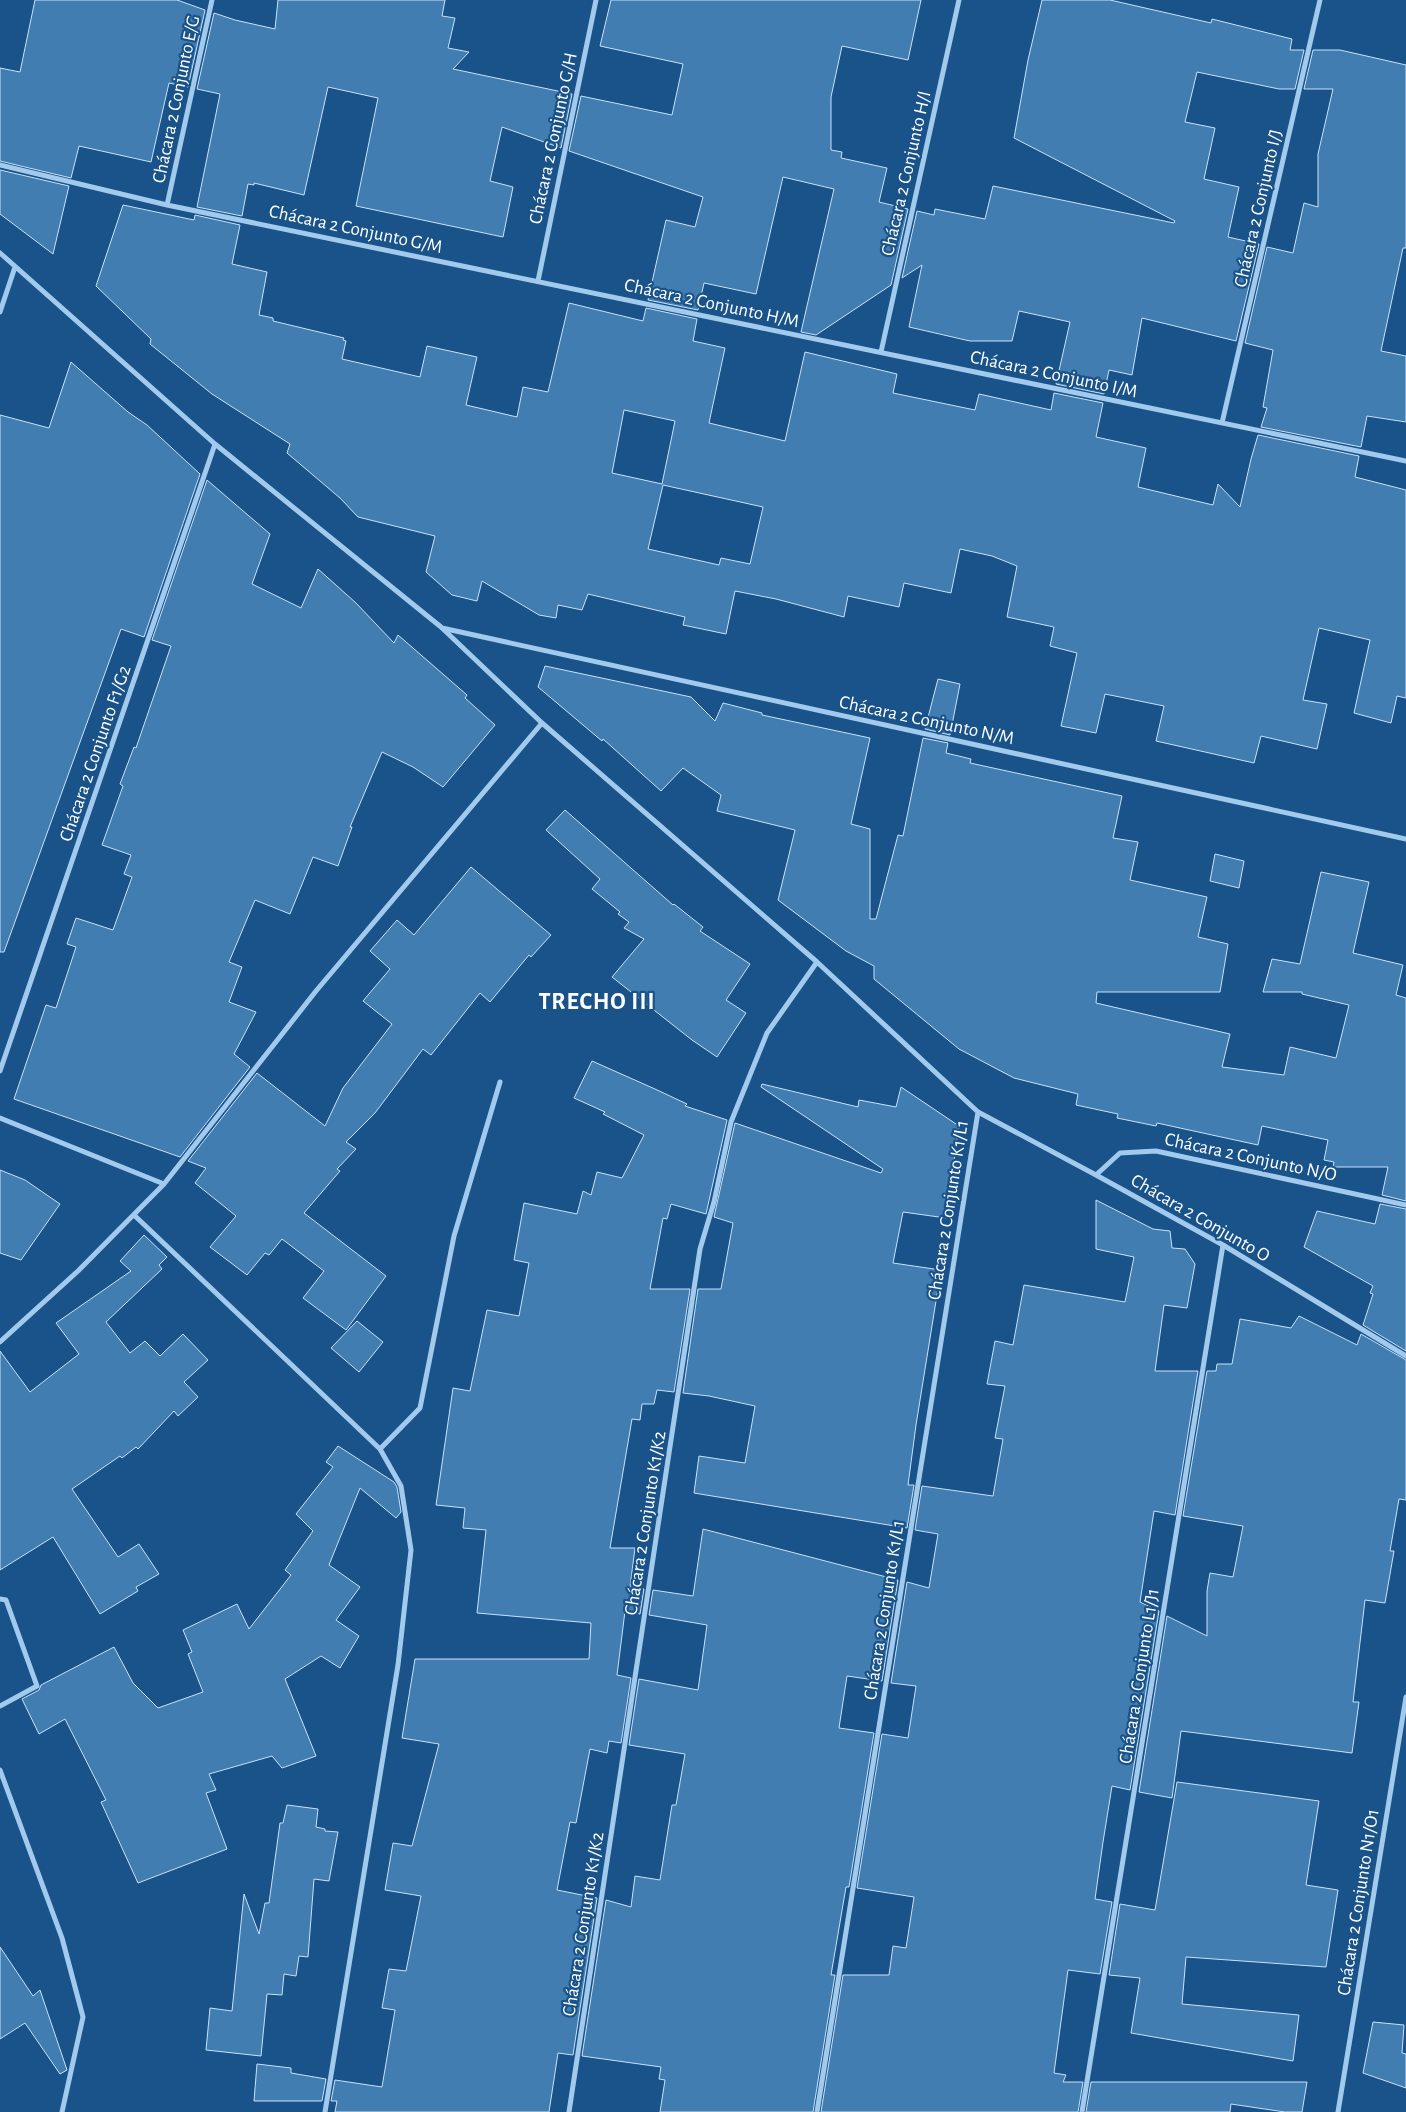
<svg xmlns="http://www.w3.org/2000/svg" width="1406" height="2112" font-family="'Alegreya Sans',sans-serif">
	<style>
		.building { fill: #427db2; stroke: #c7e2fa; fill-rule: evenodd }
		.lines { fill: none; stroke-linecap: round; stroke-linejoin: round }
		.street { stroke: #a2caed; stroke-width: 5 }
		.labels { text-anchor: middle; stroke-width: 4.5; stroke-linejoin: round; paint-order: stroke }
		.street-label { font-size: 19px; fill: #fff; stroke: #195389 }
		.district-label { font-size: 24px; font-weight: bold; letter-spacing: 1px; fill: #fff; stroke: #195389 }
	</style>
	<rect width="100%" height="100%" fill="#195389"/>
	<path class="building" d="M 35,0 L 177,0 L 205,10 L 188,87 L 169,83 L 151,162 L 79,146 L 71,178 L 0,161 L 0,68 L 20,72 Z
		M 278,0 L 445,0 L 442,16 L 455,18 L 448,48 L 469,52 L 453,69 L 572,94 L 561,148 L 502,127 L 490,181 L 513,187 L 503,237 L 356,206 L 378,98 L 328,87 L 304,195 L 254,183 L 254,185 L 248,184 L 242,216 L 197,207 L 220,94 L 197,89 L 214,13 L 235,20 L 275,29 Z
		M 611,0 L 921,0 L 908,60 L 842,46 L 831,97 L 831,150 L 842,152 L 841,158 L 887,168 L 879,202 L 908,209 L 891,285 L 816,335 L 801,332 L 834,189 L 783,177 L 756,294 L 704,283 L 698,310 L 648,300 L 666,220 L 695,227 L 703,197 L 569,151 L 581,96 L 672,115 L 683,64 L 600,46 Z
		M 1042,0 L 1110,0 L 1211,23 L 1212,19 L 1292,39 L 1290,50 L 1304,50 L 1295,89 L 1279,89 L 1197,72 L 1185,122 L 1215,128 L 1204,179 L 1239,187 L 1228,237 L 1259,244 L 1236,341 L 1142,318 L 1132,375 L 1109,370 L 1104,394 L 1056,384 L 1070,322 L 1019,311 L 1012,341 L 970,341 L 909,327 L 922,265 L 902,278 L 917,211 L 934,215 L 935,209 L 985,219 L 993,186 L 1174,223 L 1175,221 L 1014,138 L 1028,60 Z
		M 1313,50 L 1340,50 L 1406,65 L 1406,248 L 1403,248 L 1381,351 L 1406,356 L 1406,422 L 1367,416 L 1361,447 L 1261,427 L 1267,408 L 1263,407 L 1273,350 L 1245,343 L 1267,247 L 1293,253 L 1304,203 L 1318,207 L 1318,154 L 1333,89 L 1304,89 Z
		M 0,170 L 69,186 L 53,254 L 0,214 Z
		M 123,205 L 194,220 L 195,215 L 240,225 L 232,264 L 267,272 L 259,315 L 273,318 L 273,321 L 344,338 L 343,340 L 346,341 L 342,359 L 420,377 L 427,346 L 477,357 L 466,405 L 517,417 L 523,387 L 548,392 L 569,303 L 643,321 L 646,308 L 697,319 L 693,341 L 725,348 L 709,423 L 785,441 L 805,352 L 897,374 L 893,393 L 975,410 L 979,394 L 1051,410 L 1054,393 L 1103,403 L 1096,437 L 1146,448 L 1138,487 L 1213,505 L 1218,484 L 1240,507 L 1251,459 L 1258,435 L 1359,456 L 1355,477 L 1406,490 L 1406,698 L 1397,696 L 1391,723 L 1354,713 L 1370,640 L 1319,628 L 1303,700 L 1327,704 L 1317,749 L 1261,736 L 1254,763 L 1156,741 L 1164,706 L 1105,694 L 1096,733 L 1061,726 L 1077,653 L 1050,646 L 1054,627 L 1007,617 L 1017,566 L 992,556 L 960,549 L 951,593 L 904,583 L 899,607 L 848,596 L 844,617 L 776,599 L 735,591 L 726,634 L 683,625 L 685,617 L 588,594 L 582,610 L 558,605 L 556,618 L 539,615 L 482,581 L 477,601 L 452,595 L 426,572 L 435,536 L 358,517 L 340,498 L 287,453 L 290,444 L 212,394 L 150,344 L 151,339 L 96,286 ZM 624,410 L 675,421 L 662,484 L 612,473 ZM 663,485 L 763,507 L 750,564 L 721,558 L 719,565 L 648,549 Z
		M 71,362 L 128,412 L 147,425 L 200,474 L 144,637 L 121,629 L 4,952 L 0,952 L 0,415 L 49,428 Z
		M 207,480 L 270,534 L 252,584 L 301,608 L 318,569 L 356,603 L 394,643 L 398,635 L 467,695 L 465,698 L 495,725 L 443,787 L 413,767 L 382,752 L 350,827 L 352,827 L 338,866 L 313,857 L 290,914 L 255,900 L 229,962 L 242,967 L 229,1002 L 256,1012 L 234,1054 L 250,1067 L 180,1157 L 14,1099 L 46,1005 L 56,1008 L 76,947 L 67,944 L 76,918 L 113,930 L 132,877 L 124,874 L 131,855 L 102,845 L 123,786 L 120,784 L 134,747 L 136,748 L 171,646 L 152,640 Z
		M 545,666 L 691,697 L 715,721 L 723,703 L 762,713 L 762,715 L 870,738 L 851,824 L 870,829 L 870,919 L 876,919 L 898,835 L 903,836 L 923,738 L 948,743 L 946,753 L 971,759 L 970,763 L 1122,796 L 1113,838 L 1138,842 L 1130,880 L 1207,897 L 1198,937 L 1228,944 L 1220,992 L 1097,992 L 1096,1003 L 1230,1034 L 1222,1067 L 1284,1075 L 1290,1047 L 1336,1058 L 1349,1005 L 1302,994 L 1302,992 L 1263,992 L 1272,959 L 1300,964 L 1321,872 L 1369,882 L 1353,953 L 1403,965 L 1396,995 L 1406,998 L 1406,1201 L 1382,1195 L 1388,1167 L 1333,1167 L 1334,1162 L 1324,1160 L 1328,1140 L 1262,1126 L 1258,1145 L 1157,1123 L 1156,1126 L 1117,1118 L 1118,1114 L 1076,1105 L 1078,1094 L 1014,1078 L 959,1049 L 874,979 L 874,966 L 846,951 L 778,900 L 795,830 L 717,811 L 721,795 L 683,768 L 661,791 L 603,739 L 602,741 L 538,687 Z
		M 938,679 L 960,684 L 950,735 L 925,729 Z
		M 565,810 L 673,905 L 674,904 L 703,927 L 700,931 L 750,964 L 726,1000 L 746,1013 L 717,1057 L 692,1040 L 612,977 L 644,939 L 624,928 L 629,922 L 618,914 L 620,912 L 592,889 L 600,879 L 546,830 Z
		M 1215,854 L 1244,861 L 1239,888 L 1210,881 Z
		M 471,867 L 551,935 L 531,957 L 529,955 L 490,1002 L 480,993 L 431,1055 L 423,1049 L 375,1113 L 346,1142 L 356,1149 L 337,1169 L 340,1171 L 304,1213 L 386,1276 L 346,1330 L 303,1298 L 324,1271 L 282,1239 L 269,1255 L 265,1253 L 247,1275 L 210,1247 L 236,1216 L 195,1183 L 206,1168 L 188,1161 L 257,1073 L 325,1126 L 343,1088 L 392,1024 L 363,1001 L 390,969 L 370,951 L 397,920 L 414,935 Z
		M 592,1061 L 655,1089 L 687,1104 L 685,1106 L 727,1120 L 706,1214 L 671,1204 L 667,1219 L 663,1218 L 650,1289 L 690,1289 L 674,1392 L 657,1390 L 654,1404 L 642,1404 L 640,1420 L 632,1419 L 610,1548 L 635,1548 L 630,1587 L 644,1589 L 640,1614 L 625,1611 L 617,1675 L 631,1678 L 621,1743 L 609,1741 L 607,1753 L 590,1749 L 576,1823 L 570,1822 L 557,1890 L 597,1898 L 573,2055 L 558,2053 L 549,2112 L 335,2112 L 337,2101 L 331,2101 L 335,2080 L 382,2087 L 395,2010 L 382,2008 L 389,1969 L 406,1971 L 421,1896 L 385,1890 L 393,1843 L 412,1846 L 439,1744 L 402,1738 L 415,1659 L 589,1659 L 591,1623 L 477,1613 L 486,1530 L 463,1528 L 465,1508 L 436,1505 L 453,1388 L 470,1391 L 487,1310 L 519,1316 L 529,1263 L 514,1260 L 524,1203 L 577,1214 L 583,1191 L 591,1195 L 597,1172 L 622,1178 L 644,1135 L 603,1114 L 605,1112 L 574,1098 Z
		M 762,1084 L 858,1107 L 859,1100 L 896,1107 L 901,1087 L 959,1126 L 946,1218 L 903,1212 L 893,1263 L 941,1270 L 916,1425 L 908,1485 L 914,1485 L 907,1528 L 694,1493 L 699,1456 L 745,1463 L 755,1406 L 709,1396 L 683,1393 L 698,1289 L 721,1289 L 733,1223 L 714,1217 L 735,1123 L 881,1173 L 883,1169 L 761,1087 Z
		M 0,1170 L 25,1180 L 60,1204 L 21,1260 L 0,1253 Z
		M 1096,1200 L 1153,1229 L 1170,1231 L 1172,1248 L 1185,1249 L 1195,1264 L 1187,1308 L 1164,1305 L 1155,1371 L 1198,1371 L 1175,1515 L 1154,1511 L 1140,1602 L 1159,1611 L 1130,1790 L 1112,1786 L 1103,1842 L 1095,1899 L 1112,1902 L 1100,1974 L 1068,1970 L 1054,2073 L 1066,2075 L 1063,2082 L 1083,2082 L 1078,2112 L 821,2112 L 843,1975 L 889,1975 L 893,1946 L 906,1948 L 914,1897 L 857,1888 L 882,1734 L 908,1738 L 916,1686 L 891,1683 L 907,1582 L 929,1588 L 938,1534 L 915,1530 L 922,1486 L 993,1496 L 1003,1439 L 995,1438 L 1005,1386 L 987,1384 L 995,1341 L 1013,1345 L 1024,1285 L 1125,1302 L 1134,1257 L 1096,1249 Z
		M 1380,1204 L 1406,1209 L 1406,1351 L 1363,1325 L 1373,1294 L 1370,1293 L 1373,1286 L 1304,1247 L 1317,1211 L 1375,1224 Z
		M 144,1235 L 167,1257 L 159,1265 L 162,1269 L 106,1322 L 130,1353 L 145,1341 L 160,1356 L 183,1334 L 208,1360 L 184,1382 L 198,1397 L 178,1416 L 174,1411 L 138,1449 L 136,1447 L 122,1458 L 120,1456 L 72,1489 L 118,1557 L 139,1544 L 159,1574 L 136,1587 L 138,1591 L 100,1614 L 53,1537 L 0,1570 L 0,1351 L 30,1392 L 79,1354 L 56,1323 L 131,1271 L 120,1261 Z
		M 1299,1316 L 1357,1345 L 1361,1334 L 1406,1360 L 1406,1500 L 1399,1499 L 1390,1551 L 1394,1551 L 1385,1603 L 1365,1600 L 1353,1702 L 1359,1702 L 1352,1753 L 1181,1731 L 1172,1798 L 1139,1792 L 1167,1616 L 1207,1636 L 1207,1591 L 1210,1573 L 1233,1577 L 1243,1526 L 1183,1516 L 1207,1371 L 1216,1371 L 1217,1364 L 1232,1364 L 1240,1319 L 1291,1328 Z
		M 357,1321 L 383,1342 L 359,1372 L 331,1348 Z
		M 338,1446 L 394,1482 L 397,1487 L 401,1512 L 396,1518 L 360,1488 L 329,1565 L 360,1587 L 336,1620 L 359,1636 L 340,1668 L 321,1656 L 285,1679 L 316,1756 L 282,1768 L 272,1756 L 209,1774 L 216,1790 L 206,1793 L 227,1849 L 138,1883 L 101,1802 L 106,1800 L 65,1719 L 39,1734 L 22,1699 L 39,1690 L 41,1685 L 114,1647 L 133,1683 L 158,1708 L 203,1692 L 188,1654 L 192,1652 L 183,1630 L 237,1604 L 249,1629 L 291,1575 L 285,1570 L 313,1531 L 296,1514 L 333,1467 L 326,1462 Z
		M 703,1529 L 898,1580 L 882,1681 L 847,1676 L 839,1728 L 874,1733 L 849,1887 L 846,1887 L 831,1975 L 835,1975 L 813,2112 L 660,2112 L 665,2080 L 659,2079 L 661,2067 L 582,2056 L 606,1900 L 631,1907 L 635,1876 L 660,1880 L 672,1805 L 676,1805 L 685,1754 L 629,1745 L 639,1679 L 698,1690 L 707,1625 L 649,1615 L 653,1590 L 693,1596 Z
		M 1177,1782 L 1319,1801 L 1306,1885 L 1338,1890 L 1326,1967 L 1186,1957 L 1182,2004 L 1299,2015 L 1293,2061 L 1131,2033 L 1140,1978 L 1109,1975 L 1120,1904 L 1155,1910 Z
		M 287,1805 L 318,1809 L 316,1827 L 325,1829 L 325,1831 L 338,1832 L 329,1881 L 314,1879 L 308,1957 L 299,1956 L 296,1976 L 284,1974 L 282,1995 L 267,1994 L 261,2056 L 206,2050 L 210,2008 L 232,2011 L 244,1894 L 259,1934 L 265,1903 L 269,1903 L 280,1823 L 283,1823 Z
		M 0,1947 L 33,1996 L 40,1990 L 67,2070 L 60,2074 L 25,2023 L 0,2039 Z
		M 1373,2022 L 1404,2025 L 1402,2053 L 1406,2054 L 1406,2088 L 1363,2073 Z
		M 257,2064 L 291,2068 L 291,2073 L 326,2079 L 322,2101 L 254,2101 Z
		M 1091,2082 L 1307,2082 L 1302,2112 L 1285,2112 L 1231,2104 L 1230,2112 L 1086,2112 Z"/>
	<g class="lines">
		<path class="street" d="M 0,165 L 167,205 L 1406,461
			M 167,205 L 212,0
			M 0,253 L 215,444 L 441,627 L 542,723 L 817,962 L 978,1112 L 1096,1175 L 1223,1245 L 1406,1356
			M 538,281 L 596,0
			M 0,312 L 15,267
			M 881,352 L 959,0
			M 1222,423 L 1320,0
			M 442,628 L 1406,839
			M 0,1071 L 215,444
			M 0,1118 L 164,1184
			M 1096,1175 L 1120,1153 L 1156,1151 L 1406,1205
			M 134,1215 L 380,1449 L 401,1486 L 411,1550 L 398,1665 L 325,2112
			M 0,1342 L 78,1271 L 164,1184 L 316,991 L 542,723
			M 380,1449 L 420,1408 L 454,1236 L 500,1082
			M 0,1599 L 6,1600 L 37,1686 L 0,1706
			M 0,1770 L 62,1938 L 83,2017 L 62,2112
			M 569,2112 L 700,1249 L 714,1202 L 731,1122 L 767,1033 L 817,962
			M 817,2112 L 978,1112
			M 1082,2112 L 1223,1245
			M 1338,2112 L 1406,1697"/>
	</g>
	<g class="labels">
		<g class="street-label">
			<text transform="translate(175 99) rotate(-78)" y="7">Chácara 2 Conjunto E/G</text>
			<text transform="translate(552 138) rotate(-78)" y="7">Chácara 2 Conjunto G/H</text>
			<text transform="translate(905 173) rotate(-77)" y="7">Chácara 2 Conjunto H/I</text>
			<text transform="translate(1257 208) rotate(-77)" y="7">Chácara 2 Conjunto I/J</text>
			<text transform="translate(356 228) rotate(12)" y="7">Chácara 2 Conjunto G/M</text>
			<text transform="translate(712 302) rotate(12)" y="7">Chácara 2 Conjunto H/M</text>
			<text transform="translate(1054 373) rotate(12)" y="7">Chácara 2 Conjunto I/M</text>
			<text transform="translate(927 719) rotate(12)" y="7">Chácara 2 Conjunto N/M</text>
			<text transform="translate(94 753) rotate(-71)" y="7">Chácara 2 Conjunto F1/G2</text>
			<text transform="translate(1251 1156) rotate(12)" y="7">Chácara 2 Conjunto N/O</text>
			<text transform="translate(947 1210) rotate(-81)" y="7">Chácara 2 Conjunto K1/L1</text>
			<text transform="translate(1201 1217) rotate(30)" y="7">Chácara 2 Conjunto O</text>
			<text transform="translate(644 1523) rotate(-81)" y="7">Chácara 2 Conjunto K1/K2</text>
			<text transform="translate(883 1610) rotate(-81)" y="7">Chácara 2 Conjunto K1/L1</text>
			<text transform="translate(1138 1676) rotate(-81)" y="7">Chácara 2 Conjunto L1/J1</text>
			<text transform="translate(1357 1902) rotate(-81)" y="7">Chácara 2 Conjunto N1/O1</text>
			<text transform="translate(582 1924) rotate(-81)" y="7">Chácara 2 Conjunto K1/K2</text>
		</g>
		<g class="district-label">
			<text x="597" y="1009">TRECHO III</text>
		</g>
	</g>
</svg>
